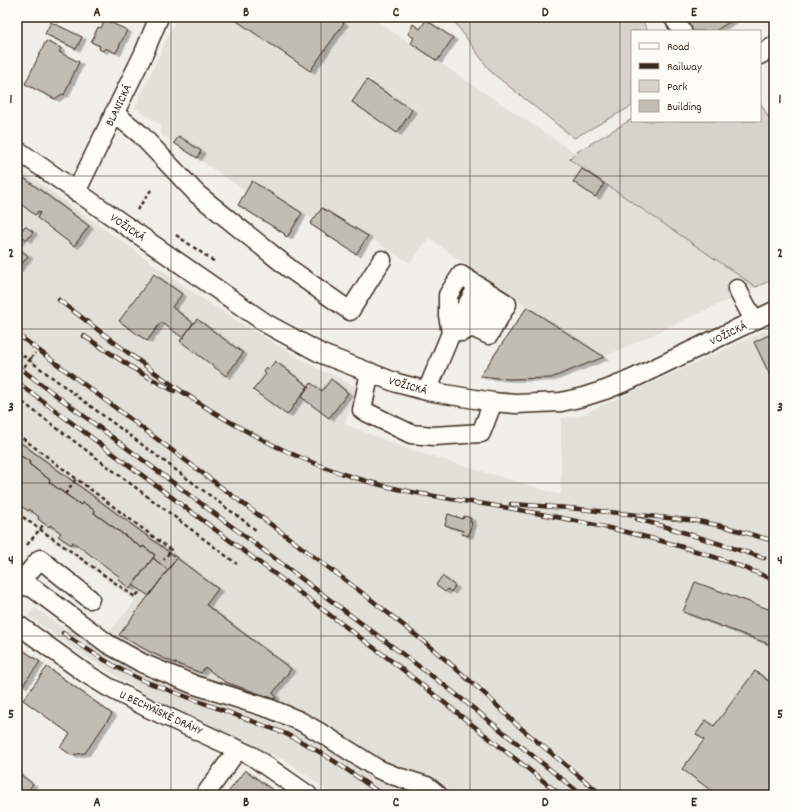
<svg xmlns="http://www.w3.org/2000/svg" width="791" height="812" font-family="Dekko,sans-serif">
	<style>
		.built { fill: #e3e0da }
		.green { fill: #d7d2cc; stroke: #897e75 }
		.building { fill: #c1bcb4; stroke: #3b2a1e; filter: url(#shadow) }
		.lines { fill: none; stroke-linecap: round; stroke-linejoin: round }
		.minor-casing { stroke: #3b2a1e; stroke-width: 21 }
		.path { stroke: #3b2a1e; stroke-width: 2.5; stroke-dasharray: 4 3; stroke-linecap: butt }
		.minor { stroke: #fdfcf7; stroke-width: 18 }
		.rail-casing { stroke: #3b2a1e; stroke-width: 4.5 }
		.rail { stroke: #fdfcf7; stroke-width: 3; stroke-dasharray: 9; stroke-linecap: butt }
		.grid { fill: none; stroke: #3b2a1e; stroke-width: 1; stroke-opacity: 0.55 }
		.labels { text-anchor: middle; stroke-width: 3.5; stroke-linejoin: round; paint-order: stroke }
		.street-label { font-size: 12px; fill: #3b2a1e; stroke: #fdfcf7 }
		.neatline { fill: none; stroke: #3b2a1e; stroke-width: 1.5 }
		.grid-label { font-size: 13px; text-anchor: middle; font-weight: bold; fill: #3b2a1e }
	</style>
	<defs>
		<filter id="shadow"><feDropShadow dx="4.5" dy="2.5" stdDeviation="0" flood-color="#0004"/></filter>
	</defs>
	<rect width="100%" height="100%" fill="#f1efea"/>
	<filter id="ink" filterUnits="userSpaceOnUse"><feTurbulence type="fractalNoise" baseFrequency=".025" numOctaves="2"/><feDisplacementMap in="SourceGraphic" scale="8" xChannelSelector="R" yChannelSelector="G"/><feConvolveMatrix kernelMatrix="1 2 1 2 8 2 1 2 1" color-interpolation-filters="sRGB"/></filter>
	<g filter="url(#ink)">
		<path class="built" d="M 177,17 L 371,17 L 575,153 L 569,159 L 756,287 L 604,357 L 546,320 L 429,238 L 410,263 L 322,208 L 313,219 L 252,181 L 246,191 L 162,135 L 161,125 L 135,108 Z
			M 17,167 L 207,302 L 316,368 L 356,386 L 345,424 L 405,448 L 561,495 L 561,418 L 579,416 L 774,327 L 774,795 L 333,795 L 287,761 L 186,719 L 88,658 L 28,616 L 35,608 L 64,629 L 68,624 L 99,645 L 135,601 L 17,514 Z"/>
		<path class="green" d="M 451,17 L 640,17 L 648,31 L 632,31 L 632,106 L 574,138 L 491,72 Z
			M 760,102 L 774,127 L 774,279 L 756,287 L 569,159 L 575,153 L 632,119 L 632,121 L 760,121 Z"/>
		<path class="building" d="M 231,17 L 335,17 L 344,23 L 310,71 Z
			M 684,17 L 738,17 L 715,31 L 693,31 Z
			M 105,20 L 127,30 L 116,53 L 105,48 L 103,51 L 99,49 L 100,46 L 91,42 L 98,27 L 101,28 Z
			M 426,20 L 453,38 L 437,61 L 411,43 L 414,38 L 408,34 L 413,24 L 420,29 Z
			M 51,22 L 82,37 L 76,49 L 45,34 Z
			M 46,41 L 61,48 L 59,52 L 79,62 L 64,95 L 62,94 L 55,99 L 25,84 Z
			M 367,80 L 412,110 L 397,133 L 352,102 Z
			M 179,136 L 201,151 L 197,158 L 174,143 Z
			M 582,169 L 604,184 L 595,197 L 573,182 Z
			M 17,173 L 89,226 L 74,246 L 37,218 L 40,213 L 38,211 L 35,215 L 17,201 Z
			M 252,181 L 302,213 L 288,236 L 287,237 L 284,235 L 285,234 L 238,205 Z
			M 322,208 L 368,236 L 356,254 L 310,224 Z
			M 25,226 L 33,232 L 27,240 L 23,237 L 17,244 L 17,233 L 19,234 Z
			M 17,247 L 28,256 L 17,270 Z
			M 154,274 L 182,294 L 172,307 L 193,323 L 183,338 L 161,322 L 147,341 L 119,321 Z
			M 527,307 L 604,357 L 551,378 L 508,379 L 480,376 Z
			M 197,319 L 243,353 L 226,376 L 180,341 Z
			M 769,335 L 774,345 L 774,384 L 754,342 Z
			M 275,361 L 308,386 L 287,415 L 253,390 L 266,374 L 263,371 L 266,367 L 269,369 Z
			M 331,379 L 348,393 L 329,418 L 301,397 L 311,383 L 322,391 Z
			M 17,440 L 177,558 L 168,570 L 153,558 L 155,555 L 143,546 L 142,548 L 94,513 L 95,511 L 83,502 L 81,505 L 49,482 L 50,480 L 29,464 L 30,462 L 18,454 L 17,455 Z
			M 18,454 L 30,462 L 29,464 L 50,480 L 49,482 L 65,494 L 81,505 L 83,502 L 95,511 L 94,513 L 142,548 L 143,546 L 155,555 L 130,589 L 118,579 L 120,577 L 73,542 L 71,545 L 58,536 L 61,533 L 50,525 L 49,527 L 38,519 L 39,517 L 29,509 L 28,511 L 17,503 L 17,455 Z
			M 448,514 L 463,519 L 464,516 L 471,518 L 470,522 L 472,523 L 468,536 L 462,534 L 463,531 L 445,525 Z
			M 153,558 L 168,570 L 149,596 L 133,585 Z
			M 177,558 L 218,589 L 206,605 L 291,669 L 273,693 L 276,697 L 275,699 L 225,682 L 205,667 L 201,673 L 172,662 L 150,652 L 119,635 Z
			M 442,576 L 455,586 L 451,592 L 448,589 L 445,592 L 436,585 Z
			M 695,582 L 774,611 L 774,646 L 683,612 Z
			M 17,646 L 40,662 L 23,685 L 21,685 L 17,681 Z
			M 47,667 L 112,714 L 85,753 L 71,755 L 60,747 L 70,734 L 23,700 Z
			M 755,671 L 774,685 L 774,795 L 717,795 L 682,769 L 704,740 L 696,734 L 706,720 L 714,726 Z
			M 245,770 L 279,795 L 226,795 Z
			M 17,772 L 33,784 L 25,795 L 17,795 Z"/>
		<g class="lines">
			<defs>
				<path id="minor" d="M 673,17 L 682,31
					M 760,55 L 774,46
					M 114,113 L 140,134 L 197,194 L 290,269 L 350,311 L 382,260
					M 17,150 L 267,324 L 322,354 L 397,383 L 427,391 L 493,402 L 516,404 L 561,402 L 583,397 L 608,389 L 632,379 L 774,311
					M 76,192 L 144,53 L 159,17
					M 737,289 L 754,320
					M 462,332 L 472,327 L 493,295
					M 451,333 L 478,286
					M 370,372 L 362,410 L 411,434 L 434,436 L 481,433 L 493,402
					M 427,391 L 451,333 L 448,315 L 448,295 L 461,275 L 507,304 L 489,335 L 472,327
					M 17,584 L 33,588 L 108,644 L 142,663 L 195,685 L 271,709 L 300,721 L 326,736 L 378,769 L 395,776 L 427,786 L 438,795
					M 19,584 L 40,559 L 90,599
					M 17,624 L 85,673 L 108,687 L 148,708 L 252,756 L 308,795
					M 205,795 L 238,749"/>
			</defs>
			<use href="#minor" class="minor-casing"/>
			<path class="path" d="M 137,210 L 151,190
				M 176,235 L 215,262
				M 17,351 L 256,530
				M 30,359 L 35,353
				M 24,367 L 30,359 L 33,362
				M 17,398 L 237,564
				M 17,434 L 171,550 L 164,560
				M 65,494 L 76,479
				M 17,513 L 135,597 L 141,590
				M 27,545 L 44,524"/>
			<use href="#minor" class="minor"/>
			<defs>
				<path id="rail" d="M 59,300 C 113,341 166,384 225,419 C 266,443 310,464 356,478 C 407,494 461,500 514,509 C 602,525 692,544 774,580
					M 17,334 L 369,598 L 432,648 L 484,693 L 516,724 L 602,795
					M 84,336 L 139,372 L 174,391
					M 17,366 L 448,688 L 582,795
					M 17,382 L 393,662 L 561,795
					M 511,504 L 569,508 L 698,521 L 726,527 L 774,541
					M 637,519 L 670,528 L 764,558
					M 63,633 C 89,651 115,668 144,681 L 284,733 C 320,750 350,771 382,795"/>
			</defs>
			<use href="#rail" class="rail-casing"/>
			<use href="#rail" class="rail"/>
		</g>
	</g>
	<path class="grid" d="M 171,17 L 171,795M 321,17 L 321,795M 470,17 L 470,795M 620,17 L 620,795M 17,176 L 774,176M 17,329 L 774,329M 17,483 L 774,483M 17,636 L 774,636"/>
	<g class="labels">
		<g class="street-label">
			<text transform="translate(118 105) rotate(-64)" y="4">BLANICKÁ</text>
			<text transform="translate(128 227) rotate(34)" y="4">VOŽICKÁ</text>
			<text transform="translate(728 333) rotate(-26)" y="4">VOŽICKÁ</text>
			<text transform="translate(408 385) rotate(16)" y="4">VOŽICKÁ</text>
			<text transform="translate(161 712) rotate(25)" y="4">U BECHYŇSKÉ DRÁHY</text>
		</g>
	</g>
	<rect width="791" height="812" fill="none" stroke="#fdfcf7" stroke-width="44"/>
	<rect x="631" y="30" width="130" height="92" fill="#fdfcf7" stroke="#afa8a0"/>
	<rect x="639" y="43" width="20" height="6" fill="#fdfcf7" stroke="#afa8a0"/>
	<text x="667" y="50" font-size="12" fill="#3b2a1e">Road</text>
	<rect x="639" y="63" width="20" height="6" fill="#3b2a1e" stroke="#afa8a0"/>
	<text x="667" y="70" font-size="12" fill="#3b2a1e">Railway</text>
	<rect x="639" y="80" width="20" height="12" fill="#d7d2cc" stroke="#afa8a0"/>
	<text x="667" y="90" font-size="12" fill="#3b2a1e">Park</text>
	<rect x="639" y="100" width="20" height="12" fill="#c1bcb4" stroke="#afa8a0"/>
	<text x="667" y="110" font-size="12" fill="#3b2a1e">Building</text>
	<rect x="22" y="22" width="747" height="768" class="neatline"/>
	<g class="grid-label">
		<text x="97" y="16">A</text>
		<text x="246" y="16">B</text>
		<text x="396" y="16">C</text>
		<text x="545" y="16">D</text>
		<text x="694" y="16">E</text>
		<text x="11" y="103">1</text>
		<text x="780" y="103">1</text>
		<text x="11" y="257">2</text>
		<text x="780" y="257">2</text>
		<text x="11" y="411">3</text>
		<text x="780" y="411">3</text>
		<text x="11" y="564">4</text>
		<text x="780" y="564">4</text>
		<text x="11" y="718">5</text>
		<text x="780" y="718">5</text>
		<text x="97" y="806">A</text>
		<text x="246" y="806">B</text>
		<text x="396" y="806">C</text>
		<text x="545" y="806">D</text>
		<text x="694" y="806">E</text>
	</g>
</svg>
